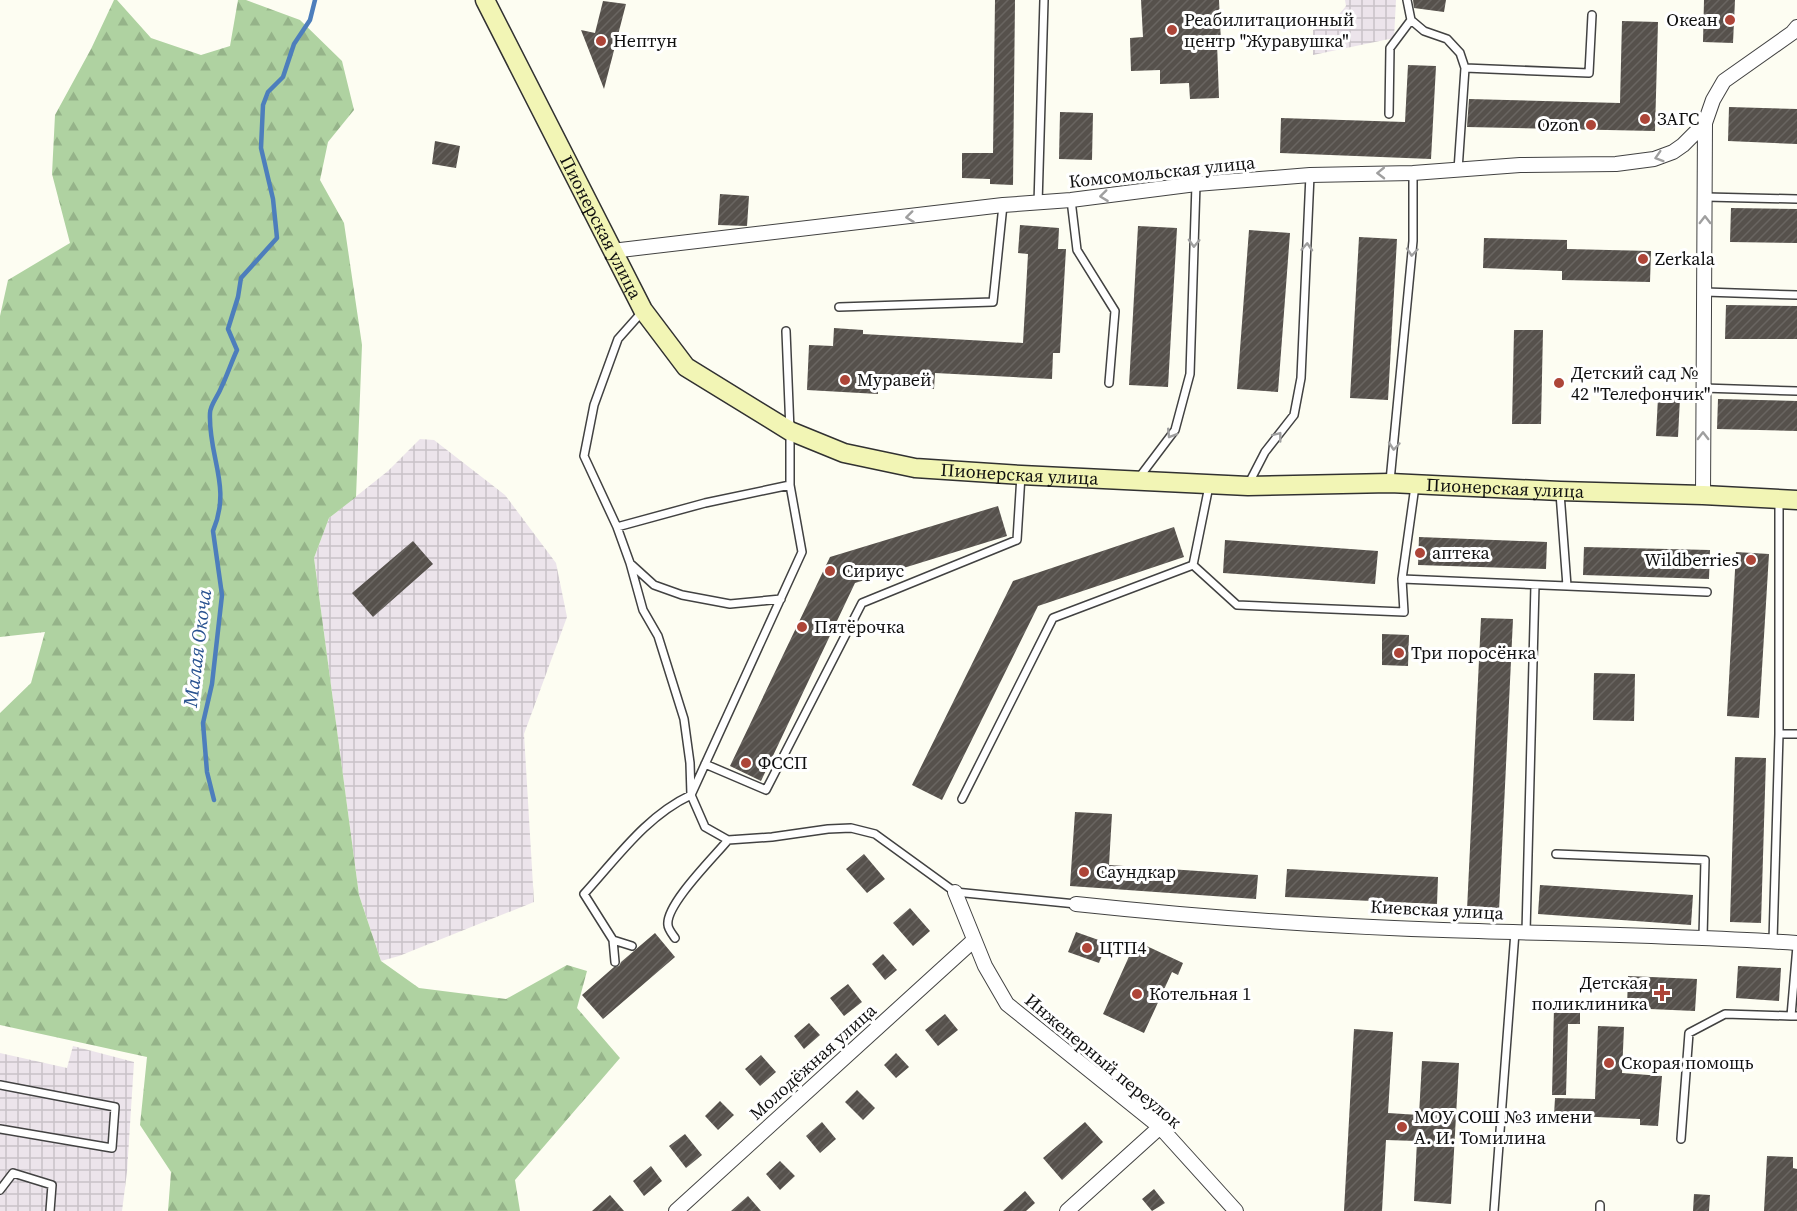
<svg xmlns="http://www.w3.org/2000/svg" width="1797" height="1211" font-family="'Source Serif 4',serif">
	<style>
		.industrial { fill: url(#industrial-grid) }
		.forest { fill: url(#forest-firs) }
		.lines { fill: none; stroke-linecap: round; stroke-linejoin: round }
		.stream { stroke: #4d7ebc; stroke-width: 4.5 }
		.building { fill: url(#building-hatch) }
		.service-casing { stroke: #424242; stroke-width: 10 }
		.minor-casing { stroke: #424242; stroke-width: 16 }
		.secondary-casing { stroke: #313131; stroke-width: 21 }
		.service { stroke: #fff; stroke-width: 7 }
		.minor { stroke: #fff; stroke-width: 14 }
		.secondary { stroke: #f2f5b5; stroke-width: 18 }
		.oneway { stroke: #9f9f9f }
		.poi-dot { fill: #ad4538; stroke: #fff; stroke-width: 2 }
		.labels { text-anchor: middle; stroke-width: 6; stroke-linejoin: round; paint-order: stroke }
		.poi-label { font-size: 18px; fill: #0f0f0f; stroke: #fff; text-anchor: start }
		.street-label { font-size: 18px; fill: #0f0f0f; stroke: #fff }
		.water-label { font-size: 20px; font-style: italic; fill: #285290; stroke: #fff }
	</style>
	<defs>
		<pattern id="industrial-grid" width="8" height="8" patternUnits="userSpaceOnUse" patternTransform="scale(1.5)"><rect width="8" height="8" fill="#ece4eb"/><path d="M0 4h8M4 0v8" fill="none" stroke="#c9c2c8"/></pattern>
		<pattern id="forest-firs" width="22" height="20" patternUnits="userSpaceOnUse" patternTransform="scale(1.5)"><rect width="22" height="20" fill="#afd2a1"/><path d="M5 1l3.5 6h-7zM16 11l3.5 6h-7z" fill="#95b389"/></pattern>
		<pattern id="building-hatch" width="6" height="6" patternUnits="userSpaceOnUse" patternTransform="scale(1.5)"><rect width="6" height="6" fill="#56514c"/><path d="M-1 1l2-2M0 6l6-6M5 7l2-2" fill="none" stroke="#696561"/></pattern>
	</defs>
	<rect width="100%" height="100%" fill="#fdfdf2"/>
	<path class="industrial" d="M 1345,0 L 1396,0 L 1394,38 L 1313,55 L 1313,30 L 1330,25 L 1346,6 Z
		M 420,439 L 434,440 L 505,495 L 556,563 L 567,617 L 524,734 L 534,902 L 399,956 L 381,961 L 359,895 L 314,558 L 329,518 L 388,471 Z
		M 73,1046 L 134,1062 L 127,1172 L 122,1211 L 0,1211 L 0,1053 L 67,1068 Z"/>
	<path class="forest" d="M 114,0 L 117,0 L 151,38 L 201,55 L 230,46 L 238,0 L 246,0 L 300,20 L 342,61 L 354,110 L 328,142 L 320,180 L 344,223 L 362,345 L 356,497 L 329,518 L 314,558 L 359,895 L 381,961 L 419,988 L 506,999 L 567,965 L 587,971 L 577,1008 L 620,1058 L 515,1180 L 520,1211 L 168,1211 L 171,1172 L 140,1125 L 147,1057 L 0,1025 L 0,713 L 31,683 L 45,632 L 0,637 L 0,316 L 8,280 L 70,243 L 52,174 L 55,115 L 91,49 Z"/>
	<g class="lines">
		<path class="stream" d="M 214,800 L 207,772 L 203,723 L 212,684 L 222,595 L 213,531 C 232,486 208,457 210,413 C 210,405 218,396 221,388 C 227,376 231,363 237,350 L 228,329 L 238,297 L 241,278 L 277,238 L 273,199 L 261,148 L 263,105 L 268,92 L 283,77 L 294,44 L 310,20 L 315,0"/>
	</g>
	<path class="building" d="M 995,0 L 1015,0 L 1013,185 L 990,184 L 990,179 L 962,178 L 962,153 L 993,153 Z
		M 1141,0 L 1219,0 L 1221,43 L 1217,43 L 1219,98 L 1190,99 L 1189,83 L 1160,84 L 1160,70 L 1131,71 L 1130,38 L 1143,37 Z
		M 1413,0 L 1446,0 L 1444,12 L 1414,8 Z
		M 1704,0 L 1735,0 L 1733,43 L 1703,42 Z
		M 603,1 L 626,4 L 604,89 L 581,30 L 595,33 Z
		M 1622,21 L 1658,22 L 1655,131 L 1467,127 L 1469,99 L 1620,103 Z
		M 1408,65 L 1436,66 L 1431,159 L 1280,153 L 1281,118 L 1405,122 Z
		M 1729,107 L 1797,109 L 1797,144 L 1728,141 Z
		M 1060,112 L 1093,113 L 1092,160 L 1059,159 Z
		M 435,141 L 460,146 L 456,168 L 432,164 Z
		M 720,194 L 749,196 L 747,226 L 718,225 Z
		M 1731,208 L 1797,209 L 1797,243 L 1730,242 Z
		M 1020,225 L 1059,228 L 1058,249 L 1066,249 L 1060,353 L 1053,353 L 1052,379 L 935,373 L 934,389 L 878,386 L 878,394 L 807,390 L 809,345 L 833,346 L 834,328 L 863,330 L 863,334 L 1023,343 L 1028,254 L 1018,253 Z
		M 1138,226 L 1177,228 L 1168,387 L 1129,385 Z
		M 1249,230 L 1290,233 L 1278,392 L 1237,389 Z
		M 1359,237 L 1397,239 L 1388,400 L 1350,398 Z
		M 1484,238 L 1567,240 L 1567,249 L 1651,251 L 1650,282 L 1562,280 L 1562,271 L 1483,268 Z
		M 1726,305 L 1797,306 L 1797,339 L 1725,339 Z
		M 1514,330 L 1543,330 L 1541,424 L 1512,424 Z
		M 1658,397 L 1680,398 L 1678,437 L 1656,436 Z
		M 1718,399 L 1797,401 L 1797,431 L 1717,429 Z
		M 998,506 L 1007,536 L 855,583 L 761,781 L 730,766 L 830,557 Z
		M 1174,527 L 1184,557 L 1038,606 L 942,800 L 912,785 L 1013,581 Z
		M 1419,537 L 1547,542 L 1546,569 L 1418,565 Z
		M 1225,540 L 1378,551 L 1375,584 L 1223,573 Z
		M 413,541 L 433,564 L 373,617 L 352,593 Z
		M 1584,547 L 1710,550 L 1709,579 L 1583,575 Z
		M 1736,552 L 1769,554 L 1759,718 L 1727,716 Z
		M 1481,618 L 1513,619 L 1499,911 L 1467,910 Z
		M 1382,634 L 1409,635 L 1408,666 L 1382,665 Z
		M 1594,673 L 1635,674 L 1634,721 L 1593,720 Z
		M 1735,757 L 1766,758 L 1761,923 L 1730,922 Z
		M 1075,812 L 1112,814 L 1109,865 L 1258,875 L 1256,899 L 1070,886 Z
		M 864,854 L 885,879 L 867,893 L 846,869 Z
		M 1287,869 L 1438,877 L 1437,904 L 1285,897 Z
		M 1540,885 L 1693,895 L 1691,925 L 1538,914 Z
		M 910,908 L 930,931 L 913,946 L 893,923 Z
		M 1076,932 L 1107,943 L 1099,963 L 1068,952 Z
		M 655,933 L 675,957 L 603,1019 L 582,995 L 614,967 L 619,966 L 621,962 Z
		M 1136,941 L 1183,963 L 1178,975 L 1172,972 L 1144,1033 L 1103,1014 Z
		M 883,954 L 897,970 L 885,980 L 872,964 Z
		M 1738,966 L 1781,968 L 1779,1001 L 1736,998 Z
		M 1628,976 L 1697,979 L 1695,1011 L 1627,1008 Z
		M 848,984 L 862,1002 L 844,1016 L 830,998 Z
		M 1554,1007 L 1580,1008 L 1580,1024 L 1568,1024 L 1566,1095 L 1552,1095 Z
		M 945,1014 L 958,1030 L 938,1046 L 925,1030 Z
		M 809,1023 L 820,1035 L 804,1049 L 794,1036 Z
		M 1598,1026 L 1624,1027 L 1622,1073 L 1662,1076 L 1658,1126 L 1640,1125 L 1640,1119 L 1554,1115 L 1555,1098 L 1595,1099 Z
		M 1354,1029 L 1393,1032 L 1388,1113 L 1419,1115 L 1422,1061 L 1459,1063 L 1451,1204 L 1414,1201 L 1417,1141 L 1386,1140 L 1382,1211 L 1344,1211 Z
		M 896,1053 L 909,1067 L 896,1078 L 884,1065 Z
		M 761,1055 L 776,1072 L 760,1086 L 745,1069 Z
		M 857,1090 L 875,1108 L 863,1120 L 845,1102 Z
		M 720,1101 L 734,1115 L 718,1130 L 705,1116 Z
		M 822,1122 L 836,1139 L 820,1153 L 806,1136 Z
		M 1085,1122 L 1103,1142 L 1062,1180 L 1043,1158 Z
		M 685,1134 L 702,1155 L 686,1168 L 669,1146 Z
		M 1767,1156 L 1793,1157 L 1793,1168 L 1797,1169 L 1797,1211 L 1764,1211 Z
		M 780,1161 L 795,1176 L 780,1190 L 766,1174 Z
		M 651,1166 L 662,1181 L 644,1196 L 633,1181 Z
		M 1154,1189 L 1165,1203 L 1152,1211 L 1142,1199 Z
		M 1025,1191 L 1035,1203 L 1026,1211 L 1003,1211 Z
		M 1694,1194 L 1710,1195 L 1709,1211 L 1693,1211 Z
		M 610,1195 L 624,1211 L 592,1211 Z
		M 748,1196 L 761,1211 L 731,1211 Z"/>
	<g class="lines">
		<defs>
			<path id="service" d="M 1407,0 L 1411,20 L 1424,31 L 1447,39 L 1460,53 L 1465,68 L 1458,170
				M 1465,68 L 1589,73 L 1592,15
				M 1389,114 L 1390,48 L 1411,20
				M 1706,197 L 1797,199
				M 1071,200 L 1077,250 L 1115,311 L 1109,383
				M 1038,204 L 1044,0
				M 1705,292 L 1797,295
				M 839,307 L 993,302 L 1003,205
				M 786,331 L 790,431 L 790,485 L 802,552 L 691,795 L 705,827 L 728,840 L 772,837 L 828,829 L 851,828 L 875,834 L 955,892 L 1076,904
				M 1703,388 L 1797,391
				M 1138,479 L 1175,430 L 1190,374 L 1196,184
				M 1390,481 L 1413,241 L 1413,173
				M 1249,483 L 1265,452 L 1294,415 L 1301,378 L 1310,175
				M 617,527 L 705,503 L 790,485
				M 632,565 L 654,585 L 682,595 L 730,604 L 781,599
				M 1193,565 L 1237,605 L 1404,612 L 1402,579 L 1415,486
				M 1402,579 L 1567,586 L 1560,493
				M 1567,586 L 1707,592
				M 1779,734 L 1797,734
				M 705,764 L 766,790 L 862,603 L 1017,540 L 1021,475
				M 962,799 L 1053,618 L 1193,565 L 1209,486
				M 1556,854 L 1705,860 L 1703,937
				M 1526,932 L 1535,585
				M 675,938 C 673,935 668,929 668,925 C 665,905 715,856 728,840
				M 613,940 L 615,962
				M 1773,941 L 1779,734 L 1779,500
				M 632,946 L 613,940 L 584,894 C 617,858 646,816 691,795 L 690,763 L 684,719 L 658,636 L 643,610 L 630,563 L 617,527 L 584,456 L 594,405 L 618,339 L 642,312
				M 1797,946 L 1791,1016 L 1797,1016
				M 0,1085 L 115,1107 L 112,1148 L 0,1129
				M 1681,1139 L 1689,1033 L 1725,1014 L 1791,1016
				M 0,1190 L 13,1173 L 52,1185 L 50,1211
				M 1494,1211 L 1515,932
				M 1600,1211 L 1600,1205"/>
			<path id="minor" d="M 612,251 L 1003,205 L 1071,200 L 1196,184 L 1310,175 L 1413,173 L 1520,165 L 1616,164 L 1654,159 L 1673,152 L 1683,145 L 1705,123
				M 1703,495 L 1705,123 L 1713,100 L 1724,81 L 1792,33 L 1797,27
				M 955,892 L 985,966 L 1007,1004 L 1160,1127 L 1236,1211
				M 1076,904 C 1198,917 1321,926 1443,930 C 1561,934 1679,935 1797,943
				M 676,1211 L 974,940
				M 1067,1211 L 1160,1127"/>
			<g id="secondary">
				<path id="s1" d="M 485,0 L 643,310 L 686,367 L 790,431 L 844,453 L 915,468 L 1021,475 L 1248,486 L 1390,483 L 1560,491 L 1703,495 L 1797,500"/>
			</g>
		</defs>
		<use href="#service" class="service-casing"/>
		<use href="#minor" class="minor-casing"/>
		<use href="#secondary" class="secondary-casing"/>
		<use href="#service" class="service"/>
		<use href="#minor" class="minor"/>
		<use href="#secondary" class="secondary"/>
	</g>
	<defs><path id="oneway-chevron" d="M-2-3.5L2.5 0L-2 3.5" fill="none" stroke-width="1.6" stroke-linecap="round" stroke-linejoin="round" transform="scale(1.5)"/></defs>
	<g class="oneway">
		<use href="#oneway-chevron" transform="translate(1659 157) rotate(163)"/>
		<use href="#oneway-chevron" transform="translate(1381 173) rotate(179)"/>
		<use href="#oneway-chevron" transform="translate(1104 196) rotate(173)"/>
		<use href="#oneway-chevron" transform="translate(910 217) rotate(173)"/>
		<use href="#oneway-chevron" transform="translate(1705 220) rotate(-90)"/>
		<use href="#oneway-chevron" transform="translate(1194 243) rotate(92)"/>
		<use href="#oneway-chevron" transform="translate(1307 247) rotate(-87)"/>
		<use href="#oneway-chevron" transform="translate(1412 252) rotate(95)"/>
		<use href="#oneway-chevron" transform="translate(1171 434) rotate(122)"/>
		<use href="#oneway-chevron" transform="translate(1278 436) rotate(-52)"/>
		<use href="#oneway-chevron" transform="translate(1703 436) rotate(-90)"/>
		<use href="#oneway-chevron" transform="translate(1394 446) rotate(95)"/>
	</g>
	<g class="poi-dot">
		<circle cx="1730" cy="20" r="6"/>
		<circle cx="1172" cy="30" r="6"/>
		<circle cx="601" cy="41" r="6"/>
		<circle cx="1645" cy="119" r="6"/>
		<circle cx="1591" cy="125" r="6"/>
		<circle cx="1643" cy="259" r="6"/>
		<circle cx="845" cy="380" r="6"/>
		<circle cx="1559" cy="383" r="6"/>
		<circle cx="1420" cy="553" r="6"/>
		<circle cx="1751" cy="560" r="6"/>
		<circle cx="830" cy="571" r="6"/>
		<circle cx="802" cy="627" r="6"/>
		<circle cx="1399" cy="653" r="6"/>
		<circle cx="746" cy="763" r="6"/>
		<circle cx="1084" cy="872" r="6"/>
		<circle cx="1087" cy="948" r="6"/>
		<path d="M1659 984h6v6h6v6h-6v6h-6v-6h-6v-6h6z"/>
		<circle cx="1137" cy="994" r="6"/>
		<circle cx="1609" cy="1063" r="6"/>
		<circle cx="1402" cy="1127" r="6"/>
	</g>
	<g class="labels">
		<g class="poi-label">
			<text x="1184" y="26">Реабилитационный<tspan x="1184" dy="21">центр "Журавушка"</tspan></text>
			<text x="1718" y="26" text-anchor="end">Океан</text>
			<text x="613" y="47">Нептун</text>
			<text x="1657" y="125">ЗАГС</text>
			<text x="1579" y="131" text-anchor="end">Ozon</text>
			<text x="1655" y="265">Zerkala</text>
			<text x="1571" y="379">Детский сад №<tspan x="1571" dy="21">42 "Телефончик"</tspan></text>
			<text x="857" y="386">Муравей</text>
			<text x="1432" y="559">аптека</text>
			<text x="1739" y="566" text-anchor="end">Wildberries</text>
			<text x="842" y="577">Сириус</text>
			<text x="814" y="633">Пятёрочка</text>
			<text x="1411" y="659">Три поросёнка</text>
			<text x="758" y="769">ФССП</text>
			<text x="1096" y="878">Саундкар</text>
			<text x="1099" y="954">ЦТП4</text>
			<text x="1648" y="989" text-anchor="end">Детская<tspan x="1648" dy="21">поликлиника</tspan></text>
			<text x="1149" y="1000">Котельная 1</text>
			<text x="1621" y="1069">Скорая помощь</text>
			<text x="1414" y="1123">МОУ СОШ №3 имени<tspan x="1414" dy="21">А. И. Томилина</tspan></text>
		</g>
		<g class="street-label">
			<text transform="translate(1162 172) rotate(-6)" y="6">Комсомольская улица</text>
			<text dy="6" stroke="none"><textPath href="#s1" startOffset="255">Пионерская улица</textPath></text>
			<text dy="6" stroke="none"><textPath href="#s1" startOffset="777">Пионерская улица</textPath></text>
			<text dy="6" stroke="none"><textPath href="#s1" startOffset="1263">Пионерская улица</textPath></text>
			<text transform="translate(1437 910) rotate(3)" y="6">Киевская улица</text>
			<text transform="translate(1103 1061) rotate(40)" y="6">Инженерный переулок</text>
			<text transform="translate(813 1062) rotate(-42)" y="6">Молодёжная улица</text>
		</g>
		<g class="water-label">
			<text transform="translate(197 648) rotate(-83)" y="7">Малая Окоча</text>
		</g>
	</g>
</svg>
